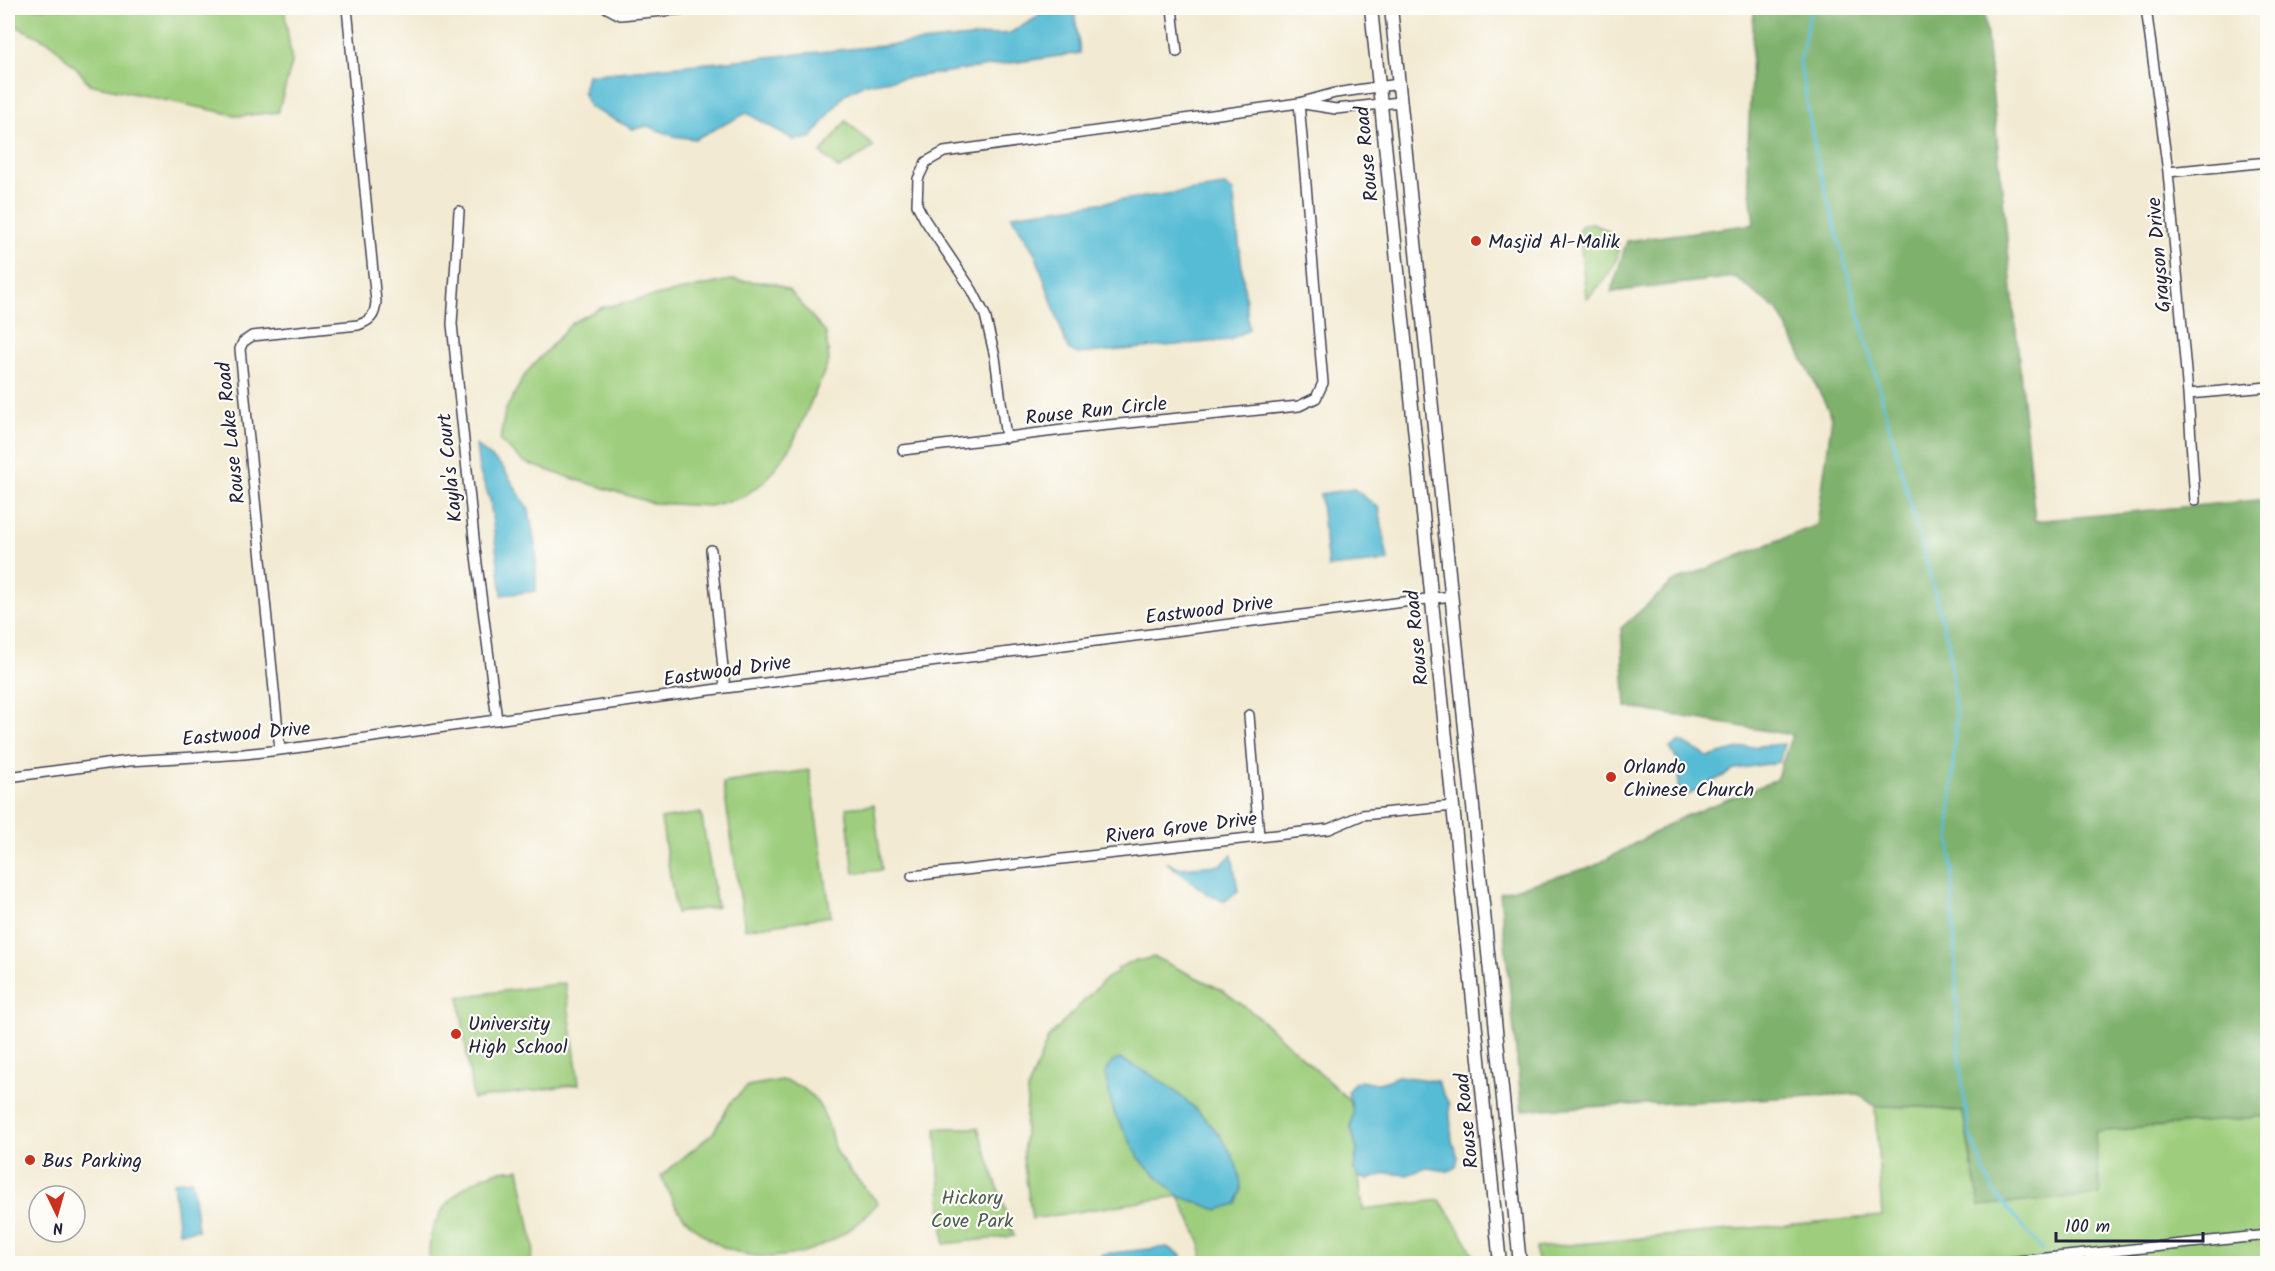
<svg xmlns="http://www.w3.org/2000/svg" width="2275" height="1271" font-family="Kalam,sans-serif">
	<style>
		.green { fill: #9ece7d; stroke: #60785c; stroke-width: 1.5 }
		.forest { fill: #7eb16c; stroke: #506a54; stroke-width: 1.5 }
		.water { fill: #57bcd5; stroke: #3c6f88; stroke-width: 1.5 }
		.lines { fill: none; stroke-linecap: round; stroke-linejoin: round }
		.stream { stroke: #57bcd5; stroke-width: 3 }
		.minor-casing { stroke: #414052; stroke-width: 12 }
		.tertiary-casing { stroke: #414052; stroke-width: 15 }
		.minor { stroke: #fff; stroke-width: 9 }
		.tertiary { stroke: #fff; stroke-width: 12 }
		.poi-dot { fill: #c8321e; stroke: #fdfcf7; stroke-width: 2 }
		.labels { text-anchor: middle; stroke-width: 4.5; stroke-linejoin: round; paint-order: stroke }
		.street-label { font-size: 20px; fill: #22223b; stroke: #fdfcf7 }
		.poi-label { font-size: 20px; fill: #22223b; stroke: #fdfcf7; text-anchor: start }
		.park-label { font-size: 20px; fill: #4d5e52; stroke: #fdfcf7 }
	</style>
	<rect width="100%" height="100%" fill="#fdfcf7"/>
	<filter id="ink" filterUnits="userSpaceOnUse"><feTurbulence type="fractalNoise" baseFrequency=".0167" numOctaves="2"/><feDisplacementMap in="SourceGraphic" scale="12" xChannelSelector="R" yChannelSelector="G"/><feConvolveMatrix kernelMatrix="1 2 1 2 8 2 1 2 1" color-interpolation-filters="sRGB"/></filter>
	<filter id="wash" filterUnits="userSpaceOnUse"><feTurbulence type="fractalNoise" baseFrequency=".008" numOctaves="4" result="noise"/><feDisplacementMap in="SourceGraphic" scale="24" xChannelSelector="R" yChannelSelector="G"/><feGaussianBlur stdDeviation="1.35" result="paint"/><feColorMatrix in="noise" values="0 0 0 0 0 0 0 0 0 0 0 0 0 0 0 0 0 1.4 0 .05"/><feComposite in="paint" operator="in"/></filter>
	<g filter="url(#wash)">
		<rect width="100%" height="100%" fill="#f2ead2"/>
		<path class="green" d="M 8,8 L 284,8 L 292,63 L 278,112 L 240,116 L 89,84 L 79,71 L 51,43 L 8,22 Z
			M 846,121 L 874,147 L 839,169 L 821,153 Z
			M 1592,223 C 1640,241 1612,272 1589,297 L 1586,298 L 1579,228 L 1585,224 Z
			M 730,280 L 774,283 L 790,291 L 826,333 L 829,361 L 791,447 L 765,481 L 743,497 L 710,506 L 652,503 L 555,473 L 524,462 L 500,441 L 505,411 L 526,373 L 572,323 L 600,308 Z
			M 809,770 L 831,916 L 745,929 L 723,783 Z
			M 874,805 L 882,870 L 854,873 L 846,808 Z
			M 701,813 L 717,907 L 676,913 L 661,819 Z
			M 1154,957 L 1222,990 L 1256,1015 L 1350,1101 L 1353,1111 L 1351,1127 L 1357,1150 L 1354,1169 L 1359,1177 L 1363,1209 L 1440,1200 L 1467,1242 L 1477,1263 L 1201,1263 L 1201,1244 L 1179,1196 L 1032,1219 L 1023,1158 L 1028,1089 L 1048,1038 L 1106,978 L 1117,973 L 1117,969 L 1128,963 Z
			M 565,983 L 579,1084 L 473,1099 L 459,997 Z
			M 781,1080 C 809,1085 822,1104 830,1130 C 832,1137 833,1146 836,1152 C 847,1170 865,1187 878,1203 C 871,1210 864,1219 856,1225 C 800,1267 732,1271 683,1216 C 673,1206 668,1189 661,1176 L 713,1133 L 731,1102 L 748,1086 Z
			M 1875,1106 L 1923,1107 L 1963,1112 L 1972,1168 L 2095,1132 L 2267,1116 L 2267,1263 L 1537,1264 L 1536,1248 L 1882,1216 Z
			M 936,1128 L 978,1128 L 1014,1236 L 944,1244 Z
			M 519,1169 L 534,1248 L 530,1263 L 429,1263 C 429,1256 429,1247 430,1240 C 436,1208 464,1181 496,1172 C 503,1170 512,1170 519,1169 Z"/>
		<path class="forest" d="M 1754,8 L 1984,8 L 2035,521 L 2267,499 L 2268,765 L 2260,766 L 2268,855 L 2267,1116 L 2095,1132 L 2100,1195 L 1980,1206 L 1963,1112 L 1922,1107 L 1875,1106 L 1858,1094 L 1522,1110 L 1500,893 L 1594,866 L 1681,818 L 1776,780 L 1792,735 L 1626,707 L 1621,628 L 1673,582 L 1817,525 L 1832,417 L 1779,312 L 1735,277 L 1611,292 L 1627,241 L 1754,224 L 1747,167 Z"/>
		<path class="water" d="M 1045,8 L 1074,8 L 1080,53 L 864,84 L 844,95 L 811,138 L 794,140 L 747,113 L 695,139 L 673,136 L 648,126 L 633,129 L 589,107 L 583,92 L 587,75 L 1010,33 L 1036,18 Z
			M 1225,186 L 1233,191 L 1249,329 L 1230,340 L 1078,354 L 1068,349 L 1035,253 L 1011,215 Z
			M 476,445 L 502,466 L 529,510 L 536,551 L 536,591 L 502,595 L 490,500 L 479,470 Z
			M 1354,489 L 1379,508 L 1388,561 L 1328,567 L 1320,494 Z
			M 1680,741 L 1708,757 L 1747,747 L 1784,744 L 1779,762 L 1736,769 L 1686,796 L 1678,789 L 1680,764 L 1670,748 Z
			M 1232,855 L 1238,891 L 1225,901 L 1209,895 L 1166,862 L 1178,868 L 1220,865 Z
			M 1120,1059 C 1165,1078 1230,1128 1240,1178 C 1240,1182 1242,1187 1241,1191 C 1240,1195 1237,1200 1236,1204 L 1218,1210 L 1179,1196 L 1141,1161 L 1113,1111 L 1105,1074 L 1112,1062 Z
			M 1398,1076 L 1437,1081 L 1449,1104 L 1452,1141 L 1458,1157 L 1456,1167 L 1448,1171 L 1427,1168 L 1407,1175 L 1387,1173 L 1368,1180 L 1359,1177 L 1354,1169 L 1357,1150 L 1351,1127 L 1353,1111 L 1348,1092 C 1357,1073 1363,1085 1378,1083 C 1385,1082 1392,1078 1398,1076 Z
			M 192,1180 L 198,1230 L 179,1232 L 173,1182 Z
			M 1167,1247 L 1181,1255 L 1182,1263 L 1093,1263 L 1103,1254 Z"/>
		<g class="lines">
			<path class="stream" d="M 1811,8 L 1800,63 L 1817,160 L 1949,646 L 1956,717 L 1950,828 L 1959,1060 L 1969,1133 L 1993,1191 L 2043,1250"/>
		</g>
	</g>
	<g filter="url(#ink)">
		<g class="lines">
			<defs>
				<path id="minor" d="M 607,8 L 620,15 L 696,8
					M 1172,8 L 1177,52
					M 2146,8 L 2168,172 L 2188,394 L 2195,501
					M 1304,104 L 1336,109 L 1400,102
					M 2168,172 L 2268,162
					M 459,211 L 452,324 L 475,548 L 497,720
					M 2188,394 L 2268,387
					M 1006,438 L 995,357 L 985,315 L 972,290 L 925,220 L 917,205 L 918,179 L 926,162 L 944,152 L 1299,103 L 1335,93 L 1399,84
					M 903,450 L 1079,428 L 1299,406 L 1316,398 L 1323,383 L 1299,103
					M 711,550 L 725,688
					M 1249,715 L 1259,836
					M 280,750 L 240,349 L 243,342 L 252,336 L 358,325 C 370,321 375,316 376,302 L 347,8
					M 8,777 L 129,761 L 244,754 L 280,750 L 725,688 L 1451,596
					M 912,876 L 1329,829 L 1362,815 L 1453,806
					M 1988,1264 L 2268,1235"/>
				<path id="tertiary" d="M 1371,8 L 1500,1264
					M 1391,8 L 1520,1264"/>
			</defs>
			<use href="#minor" class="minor-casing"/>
			<use href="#tertiary" class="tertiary-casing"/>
			<use href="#minor" class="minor"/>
			<use href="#tertiary" class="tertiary"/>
		</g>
	</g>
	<g class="poi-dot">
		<circle cx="1476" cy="241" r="6"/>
		<circle cx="1611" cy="777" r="6"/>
		<circle cx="456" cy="1034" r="6"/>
		<circle cx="30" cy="1160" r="6"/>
	</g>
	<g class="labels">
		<g class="street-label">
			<text transform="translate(1366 154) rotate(-96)" y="7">Rouse Road</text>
			<text transform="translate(2158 255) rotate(-95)" y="7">Grayson Drive</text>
			<text transform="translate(1096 410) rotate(-6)" y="7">Rouse Run Circle</text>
			<text transform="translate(230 433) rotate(-96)" y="7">Rouse Lake Road</text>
			<text transform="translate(449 468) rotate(-96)" y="7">Kayla's Court</text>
			<text transform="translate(1209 609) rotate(-7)" y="7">Eastwood Drive</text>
			<text transform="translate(1416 638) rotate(-96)" y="7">Rouse Road</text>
			<text transform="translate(727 670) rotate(-8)" y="7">Eastwood Drive</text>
			<text transform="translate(246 733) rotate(-5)" y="7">Eastwood Drive</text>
			<text transform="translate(1181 827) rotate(-7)" y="7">Rivera Grove Drive</text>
			<text transform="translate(1466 1121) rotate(-96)" y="7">Rouse Road</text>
		</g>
		<g class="poi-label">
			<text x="1488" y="248">Masjid Al-Malik</text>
			<text x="1623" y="773">Orlando<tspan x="1623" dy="23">Chinese Church</tspan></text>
			<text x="468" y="1030">University<tspan x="468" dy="23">High School</tspan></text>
			<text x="42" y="1167">Bus Parking</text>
		</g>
		<g class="park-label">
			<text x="972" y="1204">Hickory<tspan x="972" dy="23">Cove Park</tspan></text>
		</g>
	</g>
	<rect width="2275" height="1271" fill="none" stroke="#fdfcf7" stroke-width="30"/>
	<g transform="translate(57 1214) rotate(175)"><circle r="28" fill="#fdfcf7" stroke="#a5a5ac" stroke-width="1.5"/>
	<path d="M0-4.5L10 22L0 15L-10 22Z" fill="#c8321e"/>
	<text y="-9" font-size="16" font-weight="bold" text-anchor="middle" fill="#22223b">N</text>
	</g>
	<path d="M2056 1232v9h147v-9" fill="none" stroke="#22223b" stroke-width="3"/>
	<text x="2065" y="1232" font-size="18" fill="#22223b" stroke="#fdfcf7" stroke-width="4.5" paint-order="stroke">100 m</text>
</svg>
